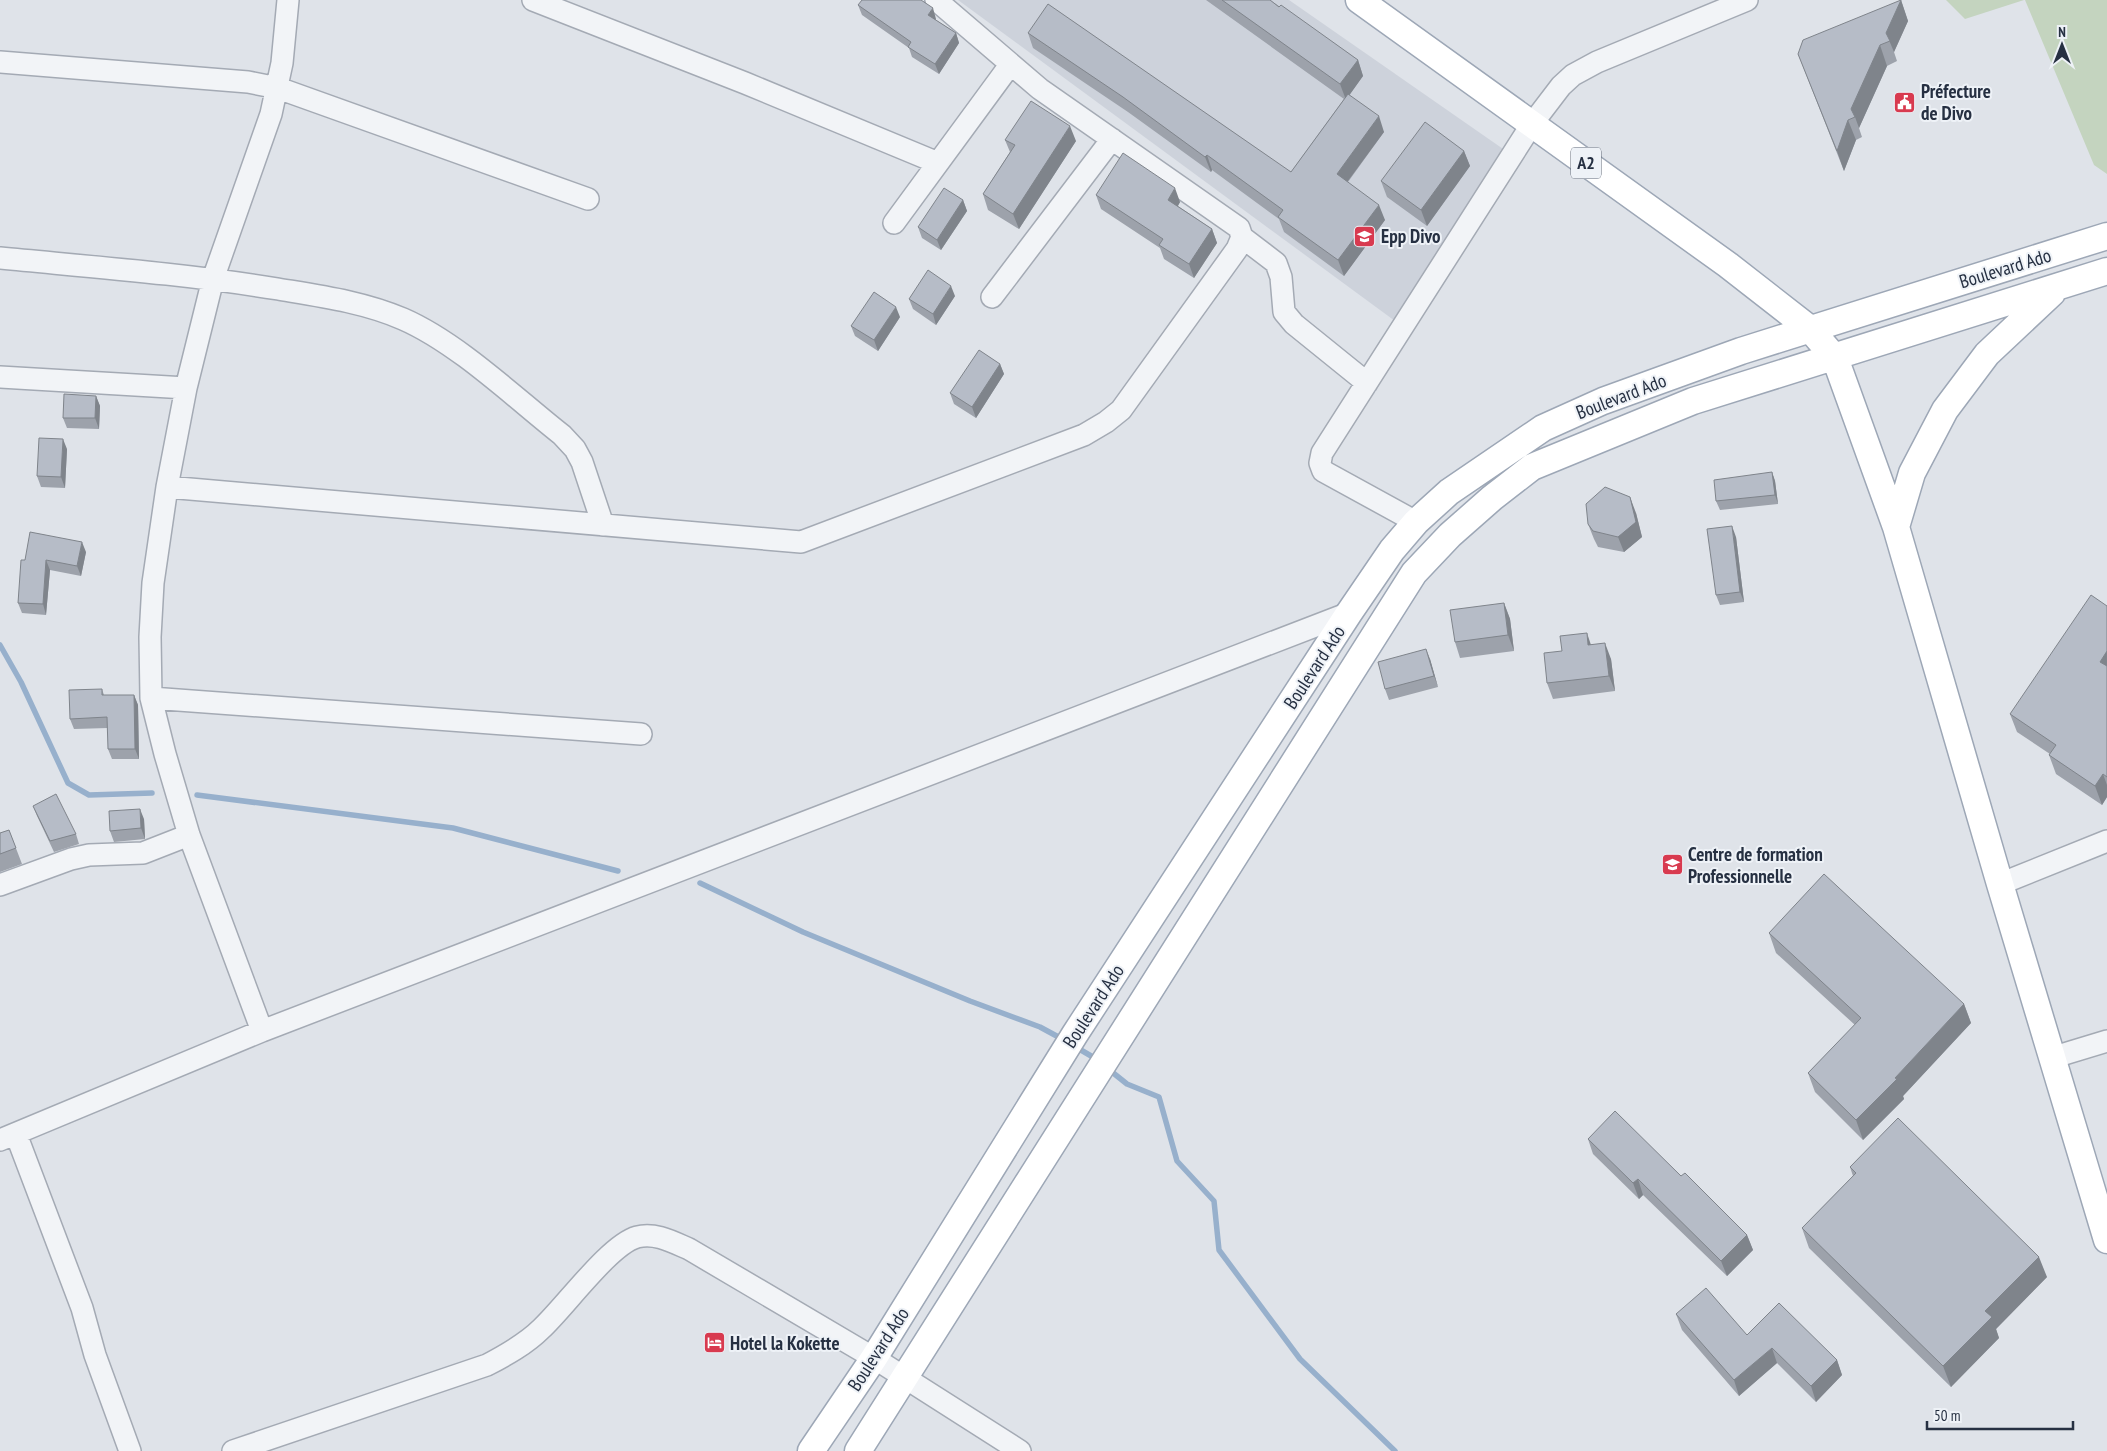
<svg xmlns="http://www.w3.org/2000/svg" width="2107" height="1451" font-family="'PT Sans Narrow',sans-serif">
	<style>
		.built { fill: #cdd2db }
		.green { fill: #c4d4bf }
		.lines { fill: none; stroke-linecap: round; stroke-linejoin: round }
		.stream { stroke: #97b0cc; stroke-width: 5.5 }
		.minor-casing { stroke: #a4aab4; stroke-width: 24 }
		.major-casing { stroke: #9da7b6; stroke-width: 29 }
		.minor { stroke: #f2f4f7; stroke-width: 21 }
		.major { stroke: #fff; stroke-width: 26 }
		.wall { fill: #9da2ab }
		.shaded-wall { fill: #7f848b }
		.building { fill: #b6bcc7; stroke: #7f848b }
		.labels { text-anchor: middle; stroke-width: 4; stroke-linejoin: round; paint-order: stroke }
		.shield { fill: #eef2f7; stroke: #626a78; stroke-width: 1 }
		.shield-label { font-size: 18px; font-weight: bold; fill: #263042 }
		.poi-label { font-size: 19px; font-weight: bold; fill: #263042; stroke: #eef2f7; text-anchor: start }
		.street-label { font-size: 19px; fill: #263042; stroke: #eef2f7 }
	</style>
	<rect width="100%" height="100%" fill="#dfe3e9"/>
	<path class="built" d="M 958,0 L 1289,0 L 1506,151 L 1395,321 Z"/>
	<path class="green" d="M 1946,0 L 2024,0 L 1965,19 Z
		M 2025,0 L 2107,0 L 2107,174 L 2094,165 Z"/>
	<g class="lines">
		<path class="stream" d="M 0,645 L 21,682 L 68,783 L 89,795 L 152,793
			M 197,795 L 453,828 L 618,871
			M 700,883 L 803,932 L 970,1001 L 1040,1027 L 1064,1040
			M 1074,1046 L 1098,1060
			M 1107,1068 L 1127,1084 L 1159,1097 L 1177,1161 L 1214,1201 L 1219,1250 L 1300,1359 L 1395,1451"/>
		<defs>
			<path id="minor" d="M 533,0 L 745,83 L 938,163
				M 0,62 L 248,82 L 278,88 L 588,199
				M 894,223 L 1010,65
				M 1242,237 L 1276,263 L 1281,277 L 1284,312 L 1294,324 L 1367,383
				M 0,258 C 93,267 186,274 278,289 C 320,296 364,302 403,319 C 458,343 515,398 562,435 L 575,449 L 582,462 L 603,525
				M 992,297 L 1112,139
				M 0,377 L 186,388
				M 167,487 L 801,542 L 1084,435 L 1106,422 L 1121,410 L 1237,249 L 1242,237 L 1239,228 L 1040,89 L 936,0
				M 1416,522 L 1323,471 L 1320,463 L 1322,453 L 1532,124 L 1561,86 L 1573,75 L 1597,62 L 1747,0
				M 151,698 L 641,734
				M 2000,884 L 2107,841
				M 0,885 L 71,859 L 89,855 L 143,853 L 189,835
				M 262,1031 L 189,835 L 165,754 L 151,698 L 150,637 L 153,583 L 167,487 L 186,388 L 213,279 L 271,114 L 282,63 L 288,0
				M 2051,1058 L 2107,1041
				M 16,1134 L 82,1308 L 95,1355 L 130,1451
				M 0,1140 L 262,1031 L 1349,613
				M 233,1451 L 487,1365 C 506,1355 526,1344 541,1329 C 565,1307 609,1245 637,1237 C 655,1232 673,1242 689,1249 L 874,1358 L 1020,1451"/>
			<path id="major" d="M 1359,0 L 1728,265 L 1810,329 L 1835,358 L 1896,527 L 2000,884 L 2107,1240
				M 1896,527 L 1912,473 L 1945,410 L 1987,354 L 2052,293
				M 811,1451 L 874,1358 L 1075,1034 L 1349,613 L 1392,550 L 1416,522 L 1449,492 L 1543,428 L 1603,401 L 1741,351 L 2107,236
				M 858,1451 L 1414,573 L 1450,535 L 1492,498 L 1532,467 L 1693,401 L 2107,271"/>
		</defs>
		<use href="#minor" class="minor-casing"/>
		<use href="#major" class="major-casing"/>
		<use href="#minor" class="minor"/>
		<use href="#major" class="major"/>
	</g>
	<path class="wall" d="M 1206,0 L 1270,0 L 1358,60 L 1363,76 L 1349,95 L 1384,132 L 1348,182 L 1385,220 L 1344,276 L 1284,232 L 1279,219 L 1212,170 L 1211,172 L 1128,112 L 1033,48 L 1028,33 L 1291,172 L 1344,99 Z
		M 1901,0 L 1908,21 L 1894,52 L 1897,61 L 1887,66 L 1859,128 L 1862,137 L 1856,140 L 1844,171 L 1798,54 Z
		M 858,5 L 936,19 L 936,20 L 956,33 L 959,43 L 939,74 L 912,57 L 909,48 L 862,15 Z
		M 1005,140 L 1076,141 L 1019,229 L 988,210 L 983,194 L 1010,152 Z
		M 1464,151 L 1470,166 L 1427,226 L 1387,197 L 1381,181 Z
		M 1096,195 L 1180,202 L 1178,206 L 1212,229 L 1217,243 L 1194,278 L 1164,259 L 1160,248 L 1101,209 Z
		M 963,200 L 967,211 L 941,250 L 922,238 L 918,227 Z
		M 955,296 L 936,325 L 913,309 L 909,299 Z
		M 900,317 L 878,351 L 855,336 L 851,326 Z
		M 1000,364 L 1004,374 L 976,418 L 954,404 L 950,393 Z
		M 96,396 L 100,406 L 99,429 L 67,428 L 63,418 Z
		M 67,449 L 65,488 L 41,487 L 37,476 Z
		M 1772,472 L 1775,481 L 1778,504 L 1720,510 L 1716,501 Z
		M 1636,513 L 1642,537 L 1624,552 L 1598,547 L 1594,539 L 1588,524 Z
		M 1736,537 L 1744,602 L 1720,605 L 1716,595 Z
		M 86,552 L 81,576 L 50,570 L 46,615 L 22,613 L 18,603 L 25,560 Z
		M 1504,603 L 1510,619 L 1514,651 L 1460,658 L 1455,642 Z
		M 2107,606 L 2107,797 L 2102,805 L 2056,774 L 2049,755 L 2050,754 L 2017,732 L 2010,714 Z
		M 1591,645 L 1611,659 L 1615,691 L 1553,699 L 1547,683 L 1562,651 Z
		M 1430,659 L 1438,687 L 1389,700 L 1385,689 Z
		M 102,689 L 104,695 L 134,695 L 138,705 L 139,759 L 112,759 L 108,749 L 108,728 L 74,729 L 70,719 Z
		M 33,806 L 76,834 L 79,844 L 54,852 L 37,816 Z
		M 144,819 L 145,839 L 114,842 L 110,831 Z
		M 9,830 L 22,864 L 0,872 L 0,833 Z
		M 1769,933 L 1964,1004 L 1971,1023 L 1903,1096 L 1904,1099 L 1863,1140 L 1815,1092 L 1808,1073 L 1855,1025 L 1776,953 Z
		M 1588,1139 L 1681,1176 L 1747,1235 L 1753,1250 L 1727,1276 L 1643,1195 L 1639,1199 L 1593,1154 Z
		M 1850,1167 L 2047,1277 L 1996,1329 L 1999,1338 L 1951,1387 L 1809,1248 L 1802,1228 L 1853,1176 Z
		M 1676,1314 L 1837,1360 L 1842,1375 L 1816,1402 L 1777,1363 L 1739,1396 L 1682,1330 Z"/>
	<path class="shaded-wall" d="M 1901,0 L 1908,21 L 1894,52 L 1886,33 Z
		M 933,8 L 936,19 L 932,25 L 928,15 Z
		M 956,33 L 959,43 L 939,74 L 935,64 Z
		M 1880,45 L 1887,66 L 1859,128 L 1855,117 L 1851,109 Z
		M 1358,60 L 1363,76 L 1346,100 L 1340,84 Z
		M 1379,116 L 1384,132 L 1342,189 L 1337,174 Z
		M 1848,120 L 1856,140 L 1844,171 L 1837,151 Z
		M 1070,126 L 1076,141 L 1019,229 L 1013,214 Z
		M 1464,151 L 1470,166 L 1427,226 L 1421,210 Z
		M 1207,155 L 1212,170 L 1211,172 L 1205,157 Z
		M 1175,188 L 1180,202 L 1173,214 L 1168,200 Z
		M 963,200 L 967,211 L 941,250 L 937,240 Z
		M 1379,205 L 1385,220 L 1344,276 L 1338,260 Z
		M 1212,229 L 1217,243 L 1194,278 L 1189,264 Z
		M 951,286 L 955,296 L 936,325 L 933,314 Z
		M 896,307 L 900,317 L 878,351 L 874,340 Z
		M 1000,364 L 1004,374 L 976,418 L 972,407 Z
		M 96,396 L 100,406 L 99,429 L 95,418 Z
		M 63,439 L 67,449 L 65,488 L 61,477 Z
		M 1772,472 L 1775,481 L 1778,504 L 1775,495 Z
		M 1630,497 L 1636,513 L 1642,537 L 1624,552 L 1618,537 Z
		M 1732,526 L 1736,537 L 1744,602 L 1740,592 Z
		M 82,542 L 86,552 L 81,576 L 77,566 Z
		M 46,560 L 50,570 L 46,615 L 43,604 Z
		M 1504,603 L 1510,619 L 1514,651 L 1508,635 Z
		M 1587,633 L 1592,648 L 1588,645 Z
		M 1605,643 L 1611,659 L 1615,691 L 1609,676 Z
		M 1426,649 L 1430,659 L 1438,687 L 1434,676 Z
		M 2107,651 L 2107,680 L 2100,662 Z
		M 134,695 L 138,705 L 139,759 L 135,749 Z
		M 2103,774 L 2107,785 L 2107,797 L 2102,805 L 2095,786 Z
		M 140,809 L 144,819 L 145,839 L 141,828 Z
		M 1964,1004 L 1971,1023 L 1903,1096 L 1904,1099 L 1863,1140 L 1856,1120 Z
		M 1638,1179 L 1643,1195 L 1639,1199 L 1633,1183 Z
		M 1747,1235 L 1753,1250 L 1727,1276 L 1721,1261 Z
		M 2039,1257 L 2047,1277 L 1996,1329 L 1999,1338 L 1951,1387 L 1943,1366 L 1985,1311 Z
		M 1772,1348 L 1777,1363 L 1739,1396 L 1734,1380 Z
		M 1837,1360 L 1842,1375 L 1816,1402 L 1811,1386 Z"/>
	<path class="building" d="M 862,0 L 921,0 L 933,8 L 928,15 L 956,33 L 935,64 L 908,47 L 911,42 L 858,5 Z
		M 1222,0 L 1270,0 L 1279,7 L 1281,5 L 1358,60 L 1340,84 Z
		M 1901,0 L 1886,33 L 1890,41 L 1880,45 L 1851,109 L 1855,117 L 1848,120 L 1837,151 L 1798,54 L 1803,40 Z
		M 1048,4 L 1291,172 L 1348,94 L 1379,116 L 1337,174 L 1379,205 L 1338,260 L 1278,217 L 1283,210 L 1207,155 L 1205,157 L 1123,97 L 1028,33 Z
		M 1031,101 L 1070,126 L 1013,214 L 983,194 L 1015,145 L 1005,140 Z
		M 1425,122 L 1464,151 L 1421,210 L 1381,181 Z
		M 1123,153 L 1175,188 L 1168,200 L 1212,229 L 1189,264 L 1159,245 L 1163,239 L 1096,195 Z
		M 944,188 L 963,200 L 937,240 L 918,227 Z
		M 928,270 L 951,286 L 933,314 L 909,299 Z
		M 874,292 L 896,307 L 874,340 L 851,326 Z
		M 979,350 L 1000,364 L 972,407 L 950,393 Z
		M 64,394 L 96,396 L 95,418 L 63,418 Z
		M 39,438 L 63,439 L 61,477 L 37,476 Z
		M 1772,472 L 1775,495 L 1716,501 L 1714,480 Z
		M 1605,487 L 1630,497 L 1636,522 L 1618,537 L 1593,531 L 1588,524 L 1586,504 Z
		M 1732,526 L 1740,592 L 1716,595 L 1707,529 Z
		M 30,532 L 82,542 L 77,566 L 46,560 L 43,604 L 18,603 L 21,560 L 25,560 Z
		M 2091,595 L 2107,606 L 2107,651 L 2100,662 L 2107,666 L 2107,777 L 2103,774 L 2095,786 L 2049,755 L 2056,745 L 2010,714 Z
		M 1504,603 L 1508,635 L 1455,642 L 1450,610 Z
		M 1587,633 L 1588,645 L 1605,643 L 1609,676 L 1547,683 L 1544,653 L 1562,651 L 1560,636 Z
		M 1426,649 L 1434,676 L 1385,689 L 1378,662 Z
		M 102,689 L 102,695 L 134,695 L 135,749 L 108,749 L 107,717 L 70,719 L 69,690 Z
		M 56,794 L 76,834 L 50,841 L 33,806 Z
		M 140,809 L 141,828 L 110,831 L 109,811 Z
		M 9,830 L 16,848 L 0,854 L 0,833 Z
		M 1824,874 L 1964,1004 L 1895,1078 L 1897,1079 L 1856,1120 L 1808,1073 L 1861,1018 L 1769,933 Z
		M 1615,1111 L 1681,1176 L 1685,1173 L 1747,1235 L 1721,1261 L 1638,1179 L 1633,1183 L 1588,1139 Z
		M 1898,1118 L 2039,1257 L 1985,1311 L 1992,1317 L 1943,1366 L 1802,1228 L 1856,1173 L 1850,1167 Z
		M 1706,1288 L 1747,1335 L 1779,1303 L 1837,1360 L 1811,1386 L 1772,1348 L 1734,1380 L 1676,1314 Z"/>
	<defs>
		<symbol id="civic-square" viewBox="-11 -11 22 22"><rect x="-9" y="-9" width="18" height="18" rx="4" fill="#d83a4f" stroke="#eef2f7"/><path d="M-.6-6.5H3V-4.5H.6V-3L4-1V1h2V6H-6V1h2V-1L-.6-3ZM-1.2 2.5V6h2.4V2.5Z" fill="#fff"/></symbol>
		<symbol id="school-square" viewBox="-11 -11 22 22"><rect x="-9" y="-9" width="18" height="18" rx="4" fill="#d83a4f" stroke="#eef2f7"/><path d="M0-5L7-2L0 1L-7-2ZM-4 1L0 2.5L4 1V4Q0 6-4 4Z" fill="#fff"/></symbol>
		<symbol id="hotel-square" viewBox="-11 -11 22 22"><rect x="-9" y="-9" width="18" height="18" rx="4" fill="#d83a4f" stroke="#eef2f7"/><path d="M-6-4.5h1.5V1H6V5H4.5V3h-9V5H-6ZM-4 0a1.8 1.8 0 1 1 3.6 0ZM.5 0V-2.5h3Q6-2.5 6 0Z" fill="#fff"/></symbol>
	</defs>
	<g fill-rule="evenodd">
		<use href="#civic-square" x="1892" y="90" width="25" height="25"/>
		<use href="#school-square" x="1352" y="224" width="25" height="25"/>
		<use href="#school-square" x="1660" y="852" width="25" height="25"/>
		<use href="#hotel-square" x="702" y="1330" width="25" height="25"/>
	</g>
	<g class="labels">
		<rect class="shield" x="1571" y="147.5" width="30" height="31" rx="4"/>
		<g class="shield-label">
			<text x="1586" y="169">A2</text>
		</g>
		<g class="poi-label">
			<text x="1921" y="98">Préfecture<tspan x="1921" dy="22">de Divo</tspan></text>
			<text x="1381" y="243">Epp Divo</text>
			<text x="1688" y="861">Centre de formation<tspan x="1688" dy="22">Professionnelle</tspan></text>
			<text x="730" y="1350">Hotel la Kokette</text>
		</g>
		<g class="street-label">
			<text transform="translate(2005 268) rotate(-17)" y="7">Boulevard Ado</text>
			<text transform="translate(1621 396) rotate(-21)" y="7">Boulevard Ado</text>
			<text transform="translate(1314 667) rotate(-57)" y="7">Boulevard Ado</text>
			<text transform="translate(1093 1006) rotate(-57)" y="7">Boulevard Ado</text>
			<text transform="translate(878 1349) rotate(-57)" y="7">Boulevard Ado</text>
		</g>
	</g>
	<g transform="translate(2062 45)" stroke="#eef2f7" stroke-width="4" paint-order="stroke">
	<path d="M0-4L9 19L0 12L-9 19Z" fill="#263042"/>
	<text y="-8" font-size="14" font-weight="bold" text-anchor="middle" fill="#263042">N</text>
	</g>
	<path d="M1927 1421v8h146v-8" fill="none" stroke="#263042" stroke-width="2.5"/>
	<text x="1934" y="1421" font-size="15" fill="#263042" stroke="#eef2f7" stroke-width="4" paint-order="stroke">50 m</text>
</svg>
